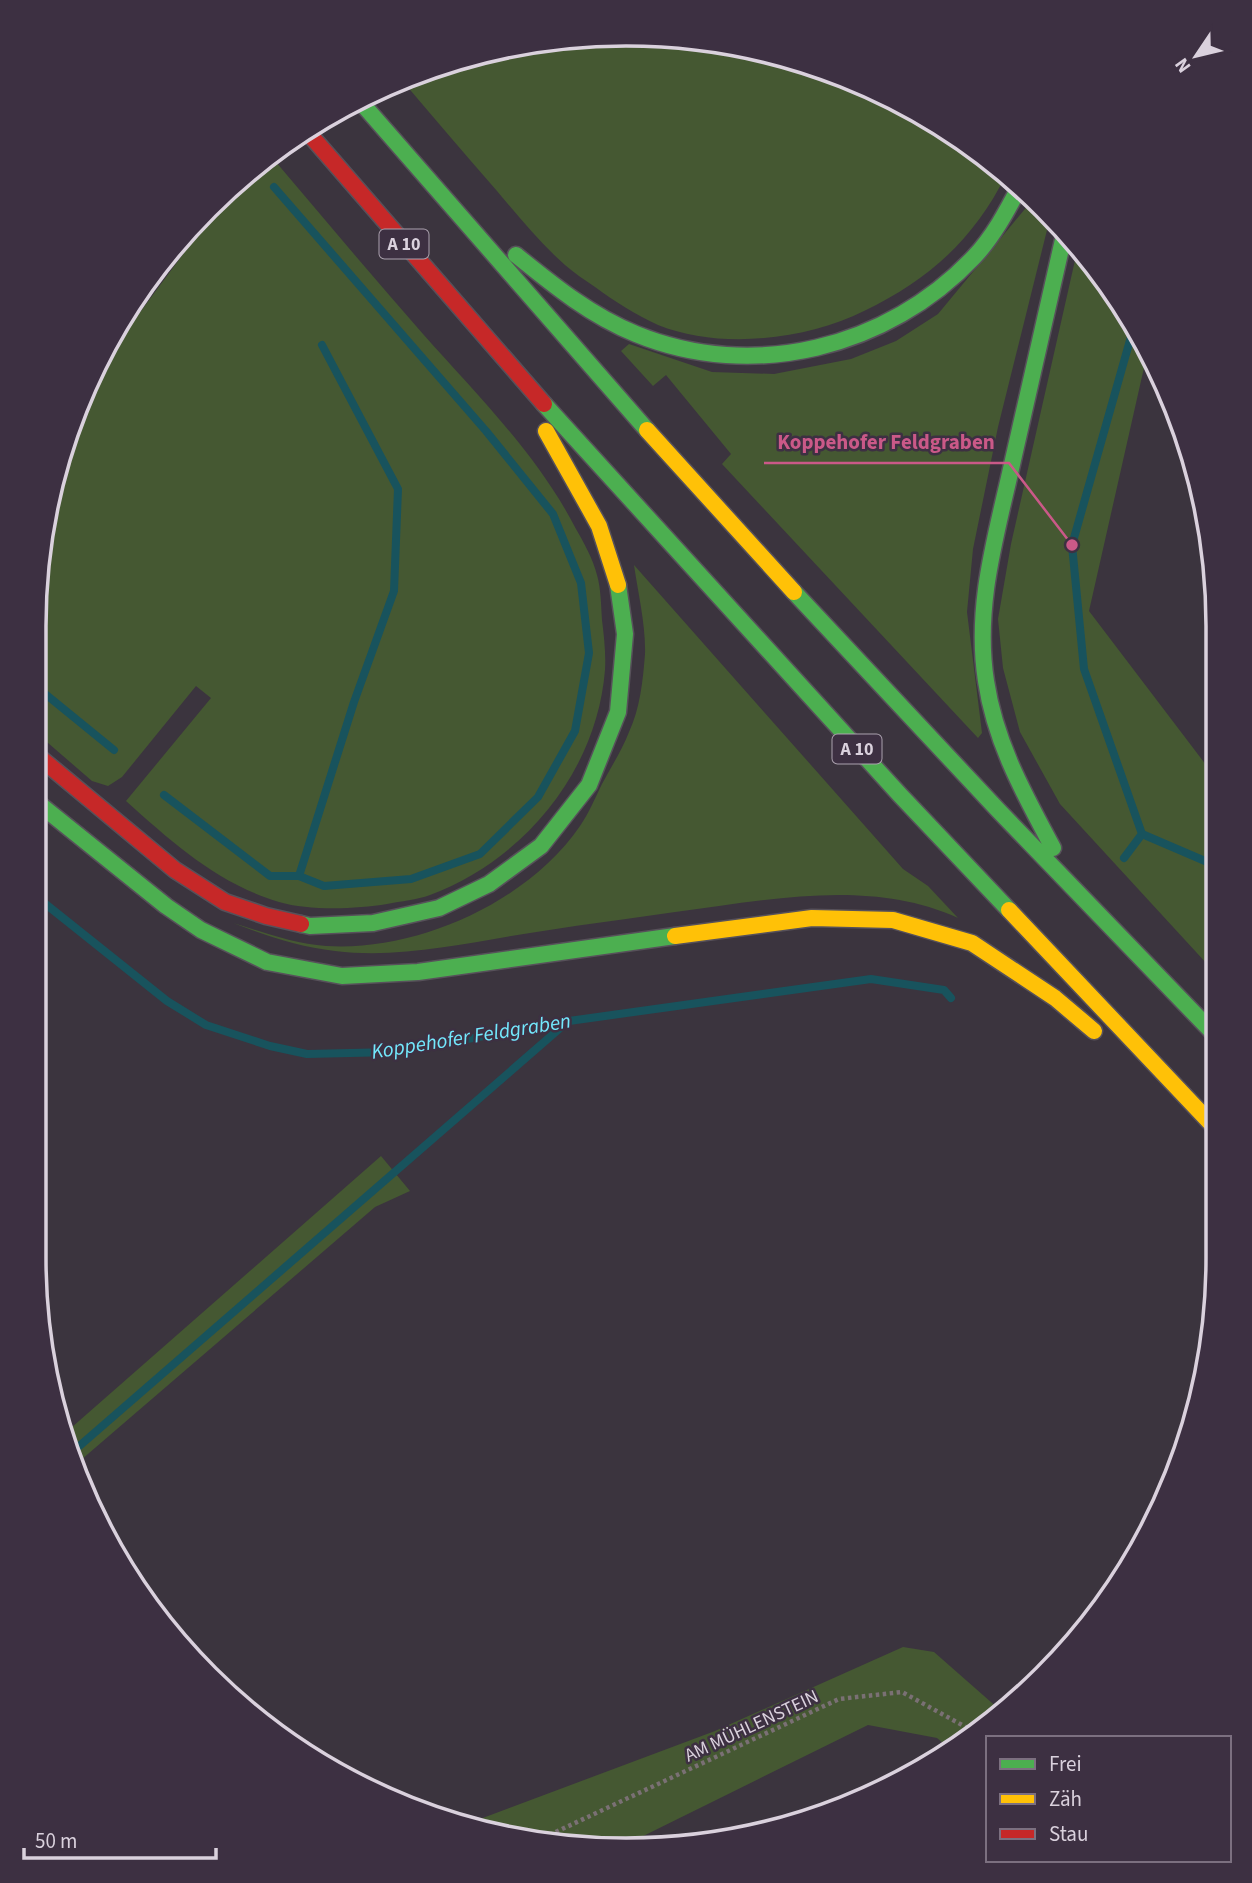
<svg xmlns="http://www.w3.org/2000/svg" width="1252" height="1883" font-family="'Source Sans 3',sans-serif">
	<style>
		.green { fill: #455832 }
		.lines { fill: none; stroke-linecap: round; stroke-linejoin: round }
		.stream { stroke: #18535d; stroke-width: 8 }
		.fast-casing { stroke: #57515a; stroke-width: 19 }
		.slow-casing { stroke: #57515a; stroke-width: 19 }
		.jam-casing { stroke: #57515a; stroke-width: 19 }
		.path { stroke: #7a7074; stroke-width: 4.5; stroke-dasharray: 3.5 3.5; stroke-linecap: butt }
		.fast { stroke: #4caf50; stroke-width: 16 }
		.slow { stroke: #ffc107; stroke-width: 16 }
		.jam { stroke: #c62828; stroke-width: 16 }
		.labels { text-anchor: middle; stroke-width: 5; stroke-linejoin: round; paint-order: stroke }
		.shield { fill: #3d3042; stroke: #aba1ae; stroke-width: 2 }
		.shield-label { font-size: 18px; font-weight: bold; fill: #dad1dd }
		.street-label { font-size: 19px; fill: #dad1dd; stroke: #3d3042 }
		.water-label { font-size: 21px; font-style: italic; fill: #73e8fd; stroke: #3d3042 }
		.rim { fill: none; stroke: #dad1dd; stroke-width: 3.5 }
		.leader { fill: none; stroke: #ca5988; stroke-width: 2.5 }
		.callout-dot { fill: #ca5988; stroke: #3d3042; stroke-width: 2.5 }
		.callout-label { font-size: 21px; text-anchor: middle; font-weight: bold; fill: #ca5988; stroke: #3d3042; stroke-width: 5; stroke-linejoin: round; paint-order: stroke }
	</style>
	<rect width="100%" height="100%" fill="#3b343e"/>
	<path class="green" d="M 626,33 L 741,45 L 852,78 L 955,133 L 1006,175 C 974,239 929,280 864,311 C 806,340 720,350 658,325 C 636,315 614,301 595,287 C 585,280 574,273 565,265 C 540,243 518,216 497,191 C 464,153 432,116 400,78 L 510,45 Z
		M 270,155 C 321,215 371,275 423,334 C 478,396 538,455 576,529 C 584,543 593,559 597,575 C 601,589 601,605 602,620 C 604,636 606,654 605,670 C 597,771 524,860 430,895 C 417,900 401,901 387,904 C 356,909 310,911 279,902 C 217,883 174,844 126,801 L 211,698 L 196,686 L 122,777 L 108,786 L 92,781 L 33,730 L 33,626 L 45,511 L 89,381 L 221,203 L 264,174 L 257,166 Z
		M 1034,198 L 1051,214 L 998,427 L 973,549 L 967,612 L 982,733 L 978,738 L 722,464 L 731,454 L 666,375 L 653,386 L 621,351 L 629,344 L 712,372 L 774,374 L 851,359 L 896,341 L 938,314 Z
		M 1078,247 L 1119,296 L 1148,350 L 1089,611 L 1219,782 L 1219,977 L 1060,804 L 1020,732 L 1003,668 L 998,619 L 1011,544 Z
		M 634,565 L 903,869 L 928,886 L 958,918 C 883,884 798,895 719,906 C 656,915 592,923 530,933 C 466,943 400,959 335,951 C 299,947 267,936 233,923 C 263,932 294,944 326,946 C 417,952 528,902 580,826 C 589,813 595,798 602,784 C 611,767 622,750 629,732 C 640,709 643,680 645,654 C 646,626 638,593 634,565 Z
		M 381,1156 L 410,1191 L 375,1207 L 74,1466 L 65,1447 L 63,1435 Z
		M 903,1647 L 934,1652 L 1000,1710 L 950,1749 L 937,1738 L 868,1725 L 623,1846 L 587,1848 L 472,1822 L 715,1731 Z"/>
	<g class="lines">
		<path class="stream" d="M 33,684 L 114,750
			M 164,795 L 270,876 L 299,876 L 324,886 L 411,879 L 480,854 L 538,797 L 575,731 L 589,653 L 581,583 L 553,514 L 486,431 L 274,187
			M 1142,834 L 1219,867
			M 1124,858 L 1142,834 L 1084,669 L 1072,545 L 1134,326
			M 299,876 L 354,702 L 394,591 L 398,489 L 322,345
			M 33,894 L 167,1001 L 206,1025 L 270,1046 L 307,1054 L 394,1052 L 569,1021 L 871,979 L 944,990 L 951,998
			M 69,1455 L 566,1023"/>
		<defs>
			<path id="fast" d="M 359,100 L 647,430
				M 516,255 C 553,285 591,316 636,334 C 753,382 888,348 974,257 C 993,237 1007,211 1020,186
				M 544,404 L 900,795 L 1009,910
				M 794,592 L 998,810 L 1219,1039
				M 33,799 L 166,906 L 201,930 L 267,962 L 342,976 L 418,972 L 675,936
				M 1053,848 C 1024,794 995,742 986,681 C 974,605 997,533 1013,460 C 1030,384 1048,307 1065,231
				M 301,924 L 310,926 L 373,923 L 439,908 L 489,884 L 541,846 L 589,785 L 618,712 L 625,634 L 618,585"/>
			<path id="slow" d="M 647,430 L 794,592
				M 546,431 L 599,526 L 618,585
				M 1009,910 L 1219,1132
				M 675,936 L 812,918 L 893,920 L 972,943 L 1055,998 L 1094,1031"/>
			<path id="jam" d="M 305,129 L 544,404
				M 33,752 L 175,870 L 225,902 L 266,916 L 301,924"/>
		</defs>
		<use href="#fast" class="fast-casing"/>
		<use href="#slow" class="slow-casing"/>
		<use href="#jam" class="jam-casing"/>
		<path class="path" d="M 543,1838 L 839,1699 L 902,1692 L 973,1731"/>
		<use href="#fast" class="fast"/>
		<use href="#slow" class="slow"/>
		<use href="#jam" class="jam"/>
	</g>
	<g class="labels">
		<g class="shield">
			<rect x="379.5" y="229.5" width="49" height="29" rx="5"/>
			<rect x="832.5" y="734.5" width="49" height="29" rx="5"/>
		</g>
		<g class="shield-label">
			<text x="404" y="250">A 10</text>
			<text x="857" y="755">A 10</text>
		</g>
		<g class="street-label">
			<text transform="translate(751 1725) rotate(-25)" y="7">AM MÜHLENSTEIN</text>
		</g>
		<g class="water-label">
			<text transform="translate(471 1036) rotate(-9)" y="7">Koppehofer Feldgraben</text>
		</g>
	</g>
	<path d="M0 0H1252V1883H0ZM626 46H626A580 580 0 0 1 1206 626V1258A580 580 0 0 1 626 1838H626A580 580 0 0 1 46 1258V626A580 580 0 0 1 626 46Z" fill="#3d3042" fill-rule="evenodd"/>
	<path class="rim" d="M626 46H626A580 580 0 0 1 1206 626V1258A580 580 0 0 1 626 1838H626A580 580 0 0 1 46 1258V626A580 580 0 0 1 626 46Z"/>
	<path class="leader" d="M1072 545L1009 463H764"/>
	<circle class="callout-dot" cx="1072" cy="545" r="7"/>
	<g class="callout-label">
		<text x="886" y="449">Koppehofer Feldgraben</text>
	</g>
	<rect x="986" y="1736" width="245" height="126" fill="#3d3042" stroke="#7c7080" stroke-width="2"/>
	<rect x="1000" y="1759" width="35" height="10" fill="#4caf50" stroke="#7c7080" stroke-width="2"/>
	<text x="1049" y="1771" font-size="21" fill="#dad1dd">Frei</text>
	<rect x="1000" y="1794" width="35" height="10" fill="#ffc107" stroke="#7c7080" stroke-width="2"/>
	<text x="1049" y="1806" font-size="21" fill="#dad1dd">Zäh</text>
	<rect x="1000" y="1829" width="35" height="10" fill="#c62828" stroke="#7c7080" stroke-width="2"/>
	<text x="1049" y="1841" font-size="21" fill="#dad1dd">Stau</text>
	<g transform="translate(1196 56) rotate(235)" stroke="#3d3042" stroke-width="5" paint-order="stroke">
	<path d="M0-5L12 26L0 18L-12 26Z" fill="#dad1dd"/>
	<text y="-10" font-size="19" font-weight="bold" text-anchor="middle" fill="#dad1dd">N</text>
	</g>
	<path d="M24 1848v10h192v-10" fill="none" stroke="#dad1dd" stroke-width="3.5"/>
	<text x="35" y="1848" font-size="21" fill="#dad1dd" stroke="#3d3042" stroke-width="5" paint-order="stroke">50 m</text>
</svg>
